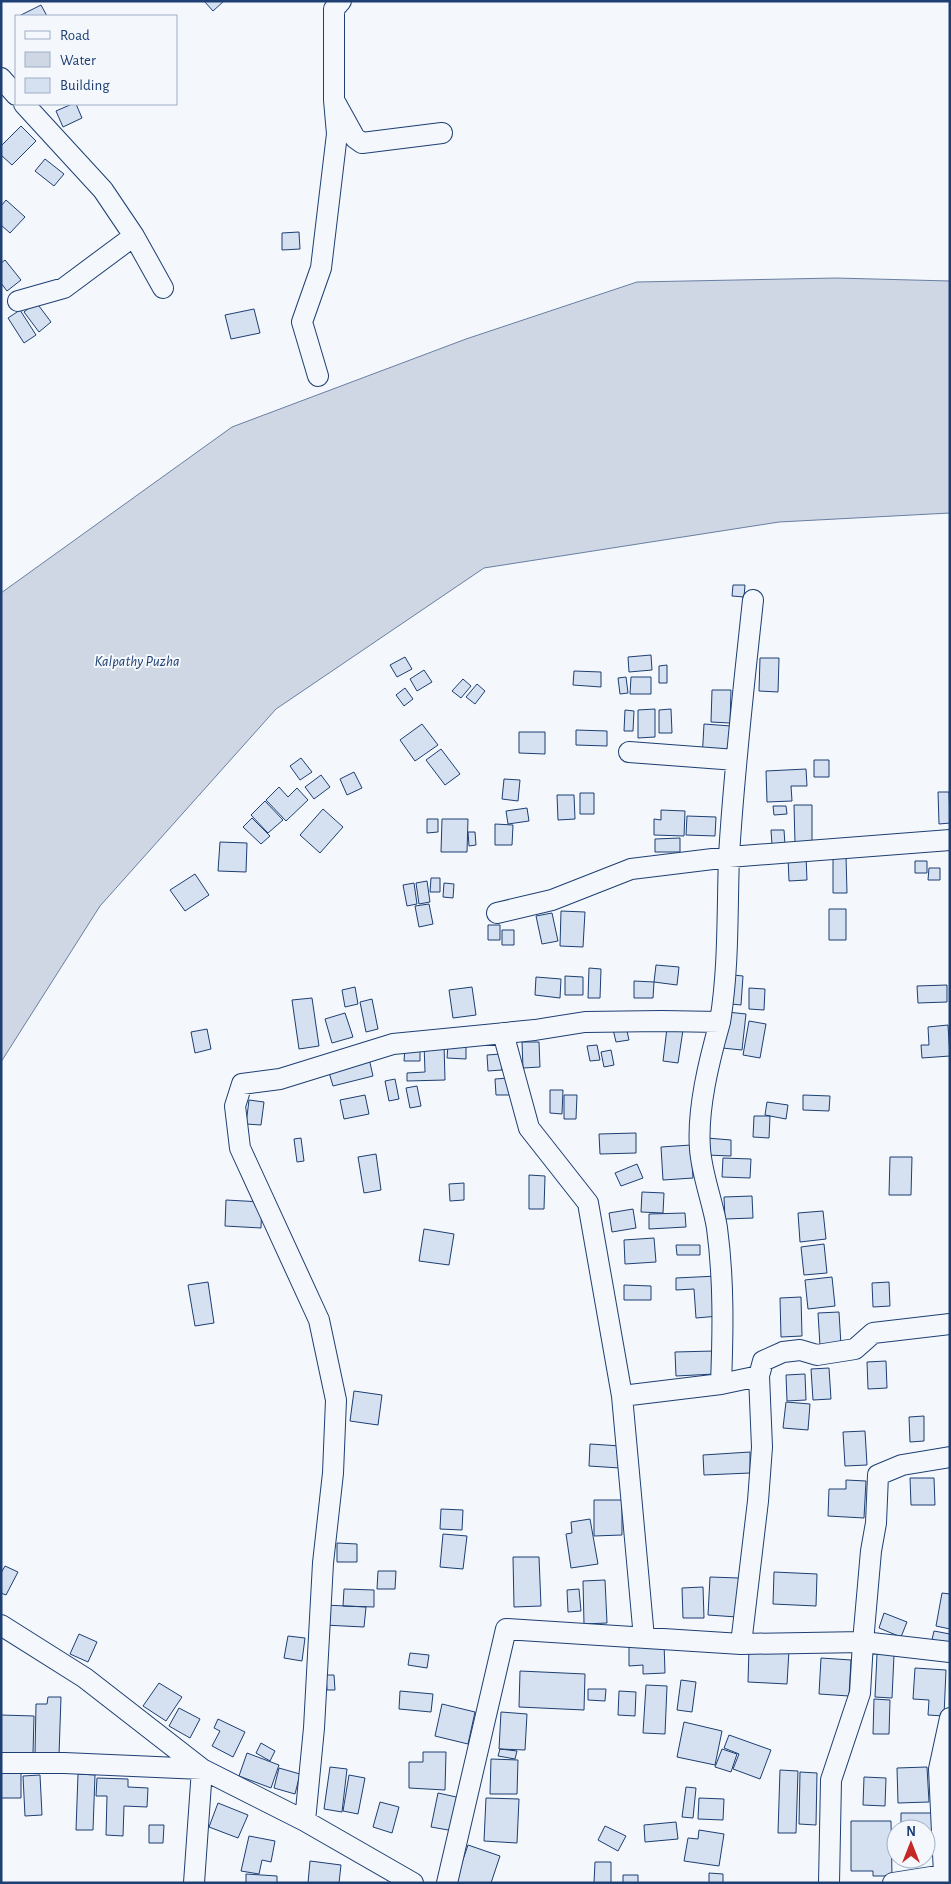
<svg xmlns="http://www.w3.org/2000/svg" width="951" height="1884" font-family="'Alegreya Sans',sans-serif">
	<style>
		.water { fill: #cfd7e4; stroke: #687fa3 }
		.building { fill: #d5e0f0; stroke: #1d3f73 }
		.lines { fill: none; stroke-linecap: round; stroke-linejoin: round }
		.minor-casing { stroke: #1d3f73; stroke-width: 22 }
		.minor { stroke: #f4f7fb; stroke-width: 20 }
		.labels { text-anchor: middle; stroke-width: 4; stroke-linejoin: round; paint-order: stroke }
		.water-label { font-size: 15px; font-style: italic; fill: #1d3f73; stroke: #f4f7fb }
	</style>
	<rect width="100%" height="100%" fill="#f4f7fb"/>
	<path class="water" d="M 836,278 L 950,281 L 950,513 L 779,522 L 484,568 L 276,709 L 100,906 L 1,1062 L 1,593 L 232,427 L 466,339 L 637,282 Z"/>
	<path class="building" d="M 204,1 L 224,1 L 213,11 Z
		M 41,5 L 47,16 L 19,16 Z
		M 72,104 L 76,104 L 82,118 L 63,127 L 56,111 Z
		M 21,126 L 36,141 L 12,165 L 1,155 L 1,146 Z
		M 45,159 L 64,174 L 54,186 L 35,171 Z
		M 6,200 L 25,217 L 10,233 L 1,225 L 1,206 Z
		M 299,232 L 300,249 L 282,250 L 282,233 Z
		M 5,260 L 21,280 L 7,291 L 1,283 L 1,263 Z
		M 36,302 L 51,322 L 39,332 L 24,312 Z
		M 254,309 L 260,333 L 231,339 L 225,315 Z
		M 20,310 L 36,335 L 24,343 L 8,318 Z
		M 733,585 L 745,585 L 744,597 L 732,596 Z
		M 651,655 L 652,670 L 629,672 L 628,657 Z
		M 405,657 L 412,669 L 397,677 L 390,665 Z
		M 760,658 L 779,658 L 778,692 L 759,691 Z
		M 667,665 L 667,683 L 659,683 L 659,666 Z
		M 424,670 L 432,682 L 417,691 L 410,679 Z
		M 574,671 L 601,672 L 601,687 L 573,685 Z
		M 626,677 L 628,693 L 620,694 L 618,678 Z
		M 631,677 L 651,677 L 651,694 L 630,694 Z
		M 463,679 L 471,686 L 461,698 L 452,691 Z
		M 477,684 L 485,691 L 475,704 L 466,697 Z
		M 405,688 L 413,699 L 404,706 L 396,695 Z
		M 712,690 L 731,690 L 730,723 L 711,722 Z
		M 655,709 L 655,737 L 638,738 L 638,710 Z
		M 671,709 L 672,733 L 659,733 L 659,710 Z
		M 625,710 L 634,711 L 633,731 L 624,731 Z
		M 422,724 L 438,745 L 415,761 L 400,740 Z
		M 704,724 L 731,726 L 730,761 L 702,760 Z
		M 576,730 L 607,731 L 607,746 L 576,745 Z
		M 519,732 L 545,732 L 545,754 L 519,753 Z
		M 441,749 L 460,774 L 445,785 L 426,760 Z
		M 301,758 L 312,772 L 300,780 L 290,766 Z
		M 814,760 L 829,760 L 829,777 L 814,777 Z
		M 806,769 L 807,786 L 791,786 L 792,801 L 767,802 L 766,771 Z
		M 354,772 L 362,788 L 347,795 L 340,779 Z
		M 321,775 L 330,787 L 314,799 L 305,787 Z
		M 504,779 L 520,780 L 518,801 L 502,799 Z
		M 279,787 L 288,797 L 297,788 L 308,800 L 286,821 L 266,800 Z
		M 938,792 L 949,792 L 950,823 L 939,824 Z
		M 580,793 L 594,793 L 594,814 L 580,814 Z
		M 557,795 L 574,795 L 575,819 L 558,820 Z
		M 265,801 L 283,820 L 268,833 L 251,815 Z
		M 794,805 L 812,805 L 812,843 L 795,843 Z
		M 773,806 L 786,806 L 787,814 L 774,815 Z
		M 527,808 L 529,821 L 508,824 L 506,811 Z
		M 323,809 L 343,827 L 320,853 L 300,835 Z
		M 661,810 L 685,811 L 684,836 L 654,835 L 654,819 L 661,820 Z
		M 687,816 L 716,817 L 715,836 L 686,835 Z
		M 252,818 L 270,836 L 261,844 L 243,827 Z
		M 427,819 L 438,819 L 438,832 L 427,833 Z
		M 442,819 L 468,819 L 467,852 L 441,852 Z
		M 495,824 L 513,825 L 512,845 L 495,845 Z
		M 771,830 L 784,830 L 785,845 L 772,845 Z
		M 468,832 L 475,832 L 476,845 L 469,846 Z
		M 680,838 L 680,852 L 655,852 L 655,839 Z
		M 220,842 L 247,843 L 246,872 L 218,871 Z
		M 806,856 L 807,880 L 789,881 L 788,857 Z
		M 833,856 L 846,856 L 847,893 L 833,893 Z
		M 915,861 L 927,861 L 927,873 L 915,873 Z
		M 929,868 L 940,868 L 940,880 L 928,880 Z
		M 195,874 L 209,895 L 185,911 L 170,890 Z
		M 431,878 L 440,878 L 440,892 L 430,892 Z
		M 427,881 L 430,902 L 419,904 L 416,883 Z
		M 414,883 L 417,904 L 407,906 L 403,885 Z
		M 444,883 L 454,884 L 453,898 L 443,897 Z
		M 429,904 L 433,924 L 419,927 L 415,906 Z
		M 829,909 L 846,909 L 846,940 L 829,940 Z
		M 561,911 L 585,912 L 583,947 L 560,946 Z
		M 552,913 L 558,941 L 542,944 L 536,916 Z
		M 488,925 L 500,925 L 500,940 L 488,940 Z
		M 502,930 L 514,930 L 514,945 L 502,945 Z
		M 656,965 L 679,967 L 677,985 L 654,982 Z
		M 589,968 L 601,969 L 600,998 L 588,998 Z
		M 733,975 L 743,976 L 741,1005 L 731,1004 Z
		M 565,976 L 583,977 L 583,995 L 565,995 Z
		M 536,977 L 561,979 L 560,998 L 535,995 Z
		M 634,981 L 654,982 L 653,998 L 634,998 Z
		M 947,985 L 947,1002 L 918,1003 L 917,986 Z
		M 355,987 L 358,1004 L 345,1007 L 342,990 Z
		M 472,987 L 476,1015 L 453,1018 L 449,990 Z
		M 749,988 L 765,989 L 764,1010 L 749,1009 Z
		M 312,998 L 319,1046 L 299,1049 L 292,1000 Z
		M 372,999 L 378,1029 L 366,1032 L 360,1002 Z
		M 727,1012 L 746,1014 L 742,1050 L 722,1048 Z
		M 345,1013 L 353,1037 L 332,1043 L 325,1019 Z
		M 749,1021 L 766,1024 L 760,1058 L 743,1055 Z
		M 625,1022 L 629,1040 L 616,1042 L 612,1025 Z
		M 948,1025 L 950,1056 L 922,1058 L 921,1045 L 929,1045 L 928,1027 Z
		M 667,1028 L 683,1030 L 678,1063 L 663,1061 Z
		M 207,1029 L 211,1049 L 195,1053 L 191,1032 Z
		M 522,1042 L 539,1042 L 540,1067 L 523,1068 Z
		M 424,1044 L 444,1044 L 445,1080 L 407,1081 L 407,1073 L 425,1072 Z
		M 448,1045 L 466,1046 L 466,1059 L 447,1058 Z
		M 597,1045 L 600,1060 L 590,1061 L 587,1046 Z
		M 405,1048 L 420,1049 L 420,1061 L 404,1061 Z
		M 611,1050 L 614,1065 L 604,1067 L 601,1052 Z
		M 368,1054 L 373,1076 L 333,1086 L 328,1069 Z
		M 501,1054 L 502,1070 L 488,1071 L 487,1055 Z
		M 509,1078 L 510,1095 L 496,1095 L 495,1079 Z
		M 395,1079 L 399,1099 L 389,1101 L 385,1081 Z
		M 417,1086 L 421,1106 L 410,1108 L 406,1088 Z
		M 550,1090 L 563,1090 L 562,1114 L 550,1113 Z
		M 365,1095 L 369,1114 L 344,1119 L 340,1100 Z
		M 564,1095 L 577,1095 L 576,1119 L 564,1119 Z
		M 803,1095 L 830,1096 L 829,1111 L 803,1110 Z
		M 249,1100 L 264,1102 L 261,1125 L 246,1124 Z
		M 767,1102 L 788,1105 L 786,1119 L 765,1115 Z
		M 754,1116 L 770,1116 L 769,1138 L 753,1137 Z
		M 636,1133 L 636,1153 L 600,1154 L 599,1134 Z
		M 301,1138 L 304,1161 L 297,1162 L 294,1139 Z
		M 707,1138 L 731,1140 L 731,1156 L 706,1155 Z
		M 691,1145 L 693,1178 L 663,1180 L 661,1147 Z
		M 376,1154 L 381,1190 L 364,1193 L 358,1157 Z
		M 890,1157 L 912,1157 L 911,1195 L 889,1195 Z
		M 723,1158 L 751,1159 L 750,1178 L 722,1177 Z
		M 637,1164 L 643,1178 L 621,1186 L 615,1173 Z
		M 529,1175 L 545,1176 L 544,1209 L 529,1209 Z
		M 464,1183 L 464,1200 L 450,1201 L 449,1184 Z
		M 642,1192 L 664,1193 L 663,1213 L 641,1212 Z
		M 752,1196 L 753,1218 L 725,1219 L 724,1197 Z
		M 226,1200 L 262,1202 L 261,1228 L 225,1226 Z
		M 633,1209 L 636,1228 L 612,1232 L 609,1213 Z
		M 823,1211 L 826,1239 L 800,1242 L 798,1213 Z
		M 685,1213 L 686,1227 L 649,1229 L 649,1214 Z
		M 424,1229 L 454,1234 L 449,1265 L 419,1261 Z
		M 654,1238 L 656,1262 L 625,1264 L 624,1240 Z
		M 824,1244 L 827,1273 L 804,1275 L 801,1247 Z
		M 676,1245 L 700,1245 L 700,1255 L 677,1255 Z
		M 717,1276 L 719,1316 L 696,1318 L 694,1289 L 676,1290 L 676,1278 Z
		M 832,1277 L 835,1306 L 808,1309 L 805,1280 Z
		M 208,1282 L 214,1323 L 195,1326 L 188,1285 Z
		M 889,1282 L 890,1306 L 873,1307 L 872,1283 Z
		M 624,1285 L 651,1286 L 651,1300 L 624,1300 Z
		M 801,1297 L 802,1336 L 781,1337 L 780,1298 Z
		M 839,1312 L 841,1345 L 820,1346 L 818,1313 Z
		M 714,1351 L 715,1374 L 676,1376 L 675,1352 Z
		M 886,1361 L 887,1388 L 868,1389 L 867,1362 Z
		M 829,1368 L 831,1399 L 813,1400 L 811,1369 Z
		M 805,1374 L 806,1400 L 787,1401 L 786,1375 Z
		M 354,1391 L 382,1395 L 378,1425 L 350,1421 Z
		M 786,1402 L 810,1404 L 808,1430 L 783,1428 Z
		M 924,1416 L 924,1441 L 910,1442 L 909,1417 Z
		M 865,1431 L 867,1465 L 845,1466 L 843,1432 Z
		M 590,1444 L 621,1446 L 620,1468 L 589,1466 Z
		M 750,1452 L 750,1473 L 704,1475 L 703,1455 Z
		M 910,1478 L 934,1478 L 935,1505 L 911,1505 Z
		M 846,1480 L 866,1481 L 864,1518 L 828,1516 L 829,1489 L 846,1489 Z
		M 594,1500 L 622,1500 L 622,1535 L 594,1536 Z
		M 441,1509 L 463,1510 L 462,1530 L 440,1529 Z
		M 590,1519 L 598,1564 L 571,1568 L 566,1534 L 572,1533 L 571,1522 Z
		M 443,1534 L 467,1536 L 463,1569 L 440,1567 Z
		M 337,1543 L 357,1544 L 357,1562 L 337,1562 Z
		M 513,1557 L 539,1557 L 541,1606 L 514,1607 Z
		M 5,1566 L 18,1572 L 6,1595 L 1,1593 L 1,1573 Z
		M 378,1571 L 396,1571 L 395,1589 L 377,1589 Z
		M 774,1572 L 817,1574 L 816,1606 L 773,1604 Z
		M 710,1577 L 739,1578 L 737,1617 L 708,1615 Z
		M 605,1580 L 607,1623 L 584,1624 L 583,1581 Z
		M 703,1587 L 704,1618 L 683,1618 L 682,1588 Z
		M 344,1589 L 374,1590 L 374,1607 L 343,1606 Z
		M 579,1589 L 581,1611 L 568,1612 L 567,1590 Z
		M 942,1593 L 950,1594 L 950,1629 L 936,1626 Z
		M 325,1605 L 366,1607 L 364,1627 L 324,1625 Z
		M 884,1613 L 907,1622 L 901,1637 L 879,1628 Z
		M 934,1631 L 950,1634 L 950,1647 L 931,1644 Z
		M 79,1634 L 97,1642 L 88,1662 L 70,1654 Z
		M 288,1636 L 305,1638 L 302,1661 L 284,1658 Z
		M 664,1643 L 665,1673 L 643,1674 L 643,1665 L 629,1666 L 629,1644 Z
		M 749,1648 L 789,1650 L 787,1684 L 748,1682 Z
		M 410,1653 L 429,1655 L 427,1668 L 408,1665 Z
		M 877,1654 L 894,1655 L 892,1698 L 875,1697 Z
		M 821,1658 L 851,1660 L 849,1696 L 819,1694 Z
		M 915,1668 L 946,1670 L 944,1716 L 928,1715 L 929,1700 L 913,1699 Z
		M 520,1671 L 585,1674 L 584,1710 L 519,1707 Z
		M 326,1675 L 334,1675 L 335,1690 L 327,1690 Z
		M 681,1680 L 696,1682 L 692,1712 L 677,1710 Z
		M 159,1683 L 182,1697 L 166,1721 L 143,1706 Z
		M 646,1685 L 667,1686 L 665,1734 L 643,1733 Z
		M 588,1689 L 606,1689 L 605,1701 L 588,1700 Z
		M 400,1691 L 433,1694 L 431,1712 L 399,1709 Z
		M 619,1691 L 636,1692 L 635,1716 L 618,1715 Z
		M 48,1697 L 61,1697 L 59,1755 L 35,1754 L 36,1704 L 47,1704 Z
		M 874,1699 L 890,1700 L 889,1734 L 873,1734 Z
		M 442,1704 L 475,1712 L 468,1744 L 435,1736 Z
		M 179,1708 L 200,1719 L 190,1738 L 169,1726 Z
		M 501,1712 L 527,1714 L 525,1750 L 499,1749 Z
		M 1,1715 L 34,1716 L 33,1754 L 1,1753 Z
		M 218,1719 L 245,1732 L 233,1757 L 212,1746 L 220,1731 L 214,1728 Z
		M 684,1722 L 722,1731 L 715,1765 L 677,1757 Z
		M 729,1735 L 771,1750 L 760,1779 L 733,1769 L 739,1754 L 724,1748 Z
		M 261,1743 L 275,1751 L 270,1761 L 256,1753 Z
		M 500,1749 L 517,1751 L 515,1759 L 498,1756 Z
		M 722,1749 L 737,1754 L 731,1772 L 715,1767 Z
		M 423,1752 L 446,1752 L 445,1790 L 409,1788 L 409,1762 L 423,1762 Z
		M 247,1753 L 279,1765 L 271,1788 L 239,1776 Z
		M 491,1759 L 518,1760 L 517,1794 L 490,1794 Z
		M 330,1767 L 347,1769 L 342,1812 L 324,1809 Z
		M 927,1767 L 929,1802 L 898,1803 L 897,1768 Z
		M 279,1768 L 300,1774 L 295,1794 L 274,1788 Z
		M 780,1770 L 798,1771 L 796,1833 L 778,1833 Z
		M 800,1772 L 817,1773 L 816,1825 L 799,1824 Z
		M 1,1773 L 21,1773 L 21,1798 L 1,1798 Z
		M 78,1774 L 95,1775 L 93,1830 L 76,1830 Z
		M 40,1775 L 42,1815 L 25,1816 L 23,1776 Z
		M 349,1775 L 365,1778 L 358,1814 L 343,1811 Z
		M 864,1777 L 886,1778 L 885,1806 L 863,1805 Z
		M 97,1778 L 128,1779 L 128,1787 L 148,1788 L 147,1807 L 124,1806 L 123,1836 L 106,1835 L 107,1796 L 96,1796 Z
		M 686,1787 L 696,1788 L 693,1818 L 682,1817 Z
		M 438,1793 L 461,1798 L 454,1831 L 431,1827 Z
		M 486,1798 L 519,1799 L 517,1843 L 484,1841 Z
		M 699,1798 L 724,1799 L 723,1820 L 698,1819 Z
		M 380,1802 L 399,1807 L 392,1833 L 373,1827 Z
		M 218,1803 L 248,1815 L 238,1838 L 209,1827 Z
		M 901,1813 L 935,1813 L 935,1851 L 926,1851 L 926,1829 L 901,1829 Z
		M 851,1821 L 891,1821 L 892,1876 L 873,1876 L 873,1871 L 851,1871 Z
		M 676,1822 L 678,1839 L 645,1842 L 644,1825 Z
		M 149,1825 L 164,1825 L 163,1843 L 149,1843 Z
		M 605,1826 L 626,1836 L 618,1851 L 598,1840 Z
		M 699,1830 L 724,1834 L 719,1866 L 684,1861 L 688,1838 L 698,1839 Z
		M 249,1836 L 275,1841 L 271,1862 L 262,1860 L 259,1874 L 241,1871 Z
		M 468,1845 L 500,1856 L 491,1883 L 455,1883 Z
		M 310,1861 L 341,1865 L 339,1883 L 308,1883 Z
		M 595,1862 L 611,1862 L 611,1883 L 594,1883 Z
		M 709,1873 L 723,1874 L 723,1883 L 709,1883 Z
		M 246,1874 L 277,1876 L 277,1883 L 246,1883 Z
		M 623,1875 L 638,1875 L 638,1883 L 623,1883 Z"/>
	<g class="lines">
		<defs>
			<path id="minor" d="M 341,1 L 334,9 L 334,100 L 355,138 L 362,143 L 442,133
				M 1,78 L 16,95
				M 24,104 L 103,190 L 134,236 L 163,288
				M 18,301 L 64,288 L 134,236
				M 318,376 L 302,322 L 321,268 L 337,134 L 334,100
				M 629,752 L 736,760
				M 497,913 L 552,900 L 631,869 L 729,857 L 950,840
				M 720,1022 C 729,967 727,911 729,856 C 734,770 744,685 753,600
				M 503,1033 L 529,1128 L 588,1203 L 622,1396
				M 759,1376 L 763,1361 L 783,1352 L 800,1350 L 817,1355 L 855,1349 L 873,1333 L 950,1324
				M 721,1384 L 759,1376 L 762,1447 L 758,1501 L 741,1644
				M 1,1625 L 85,1678 L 202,1769 L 194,1883
				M 1,1763 L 64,1763 L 202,1769 L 305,1821 L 413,1883
				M 305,1821 L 314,1728 L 323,1563 L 333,1473 L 336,1400 L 319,1320 L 240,1148 L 235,1106 L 242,1084 L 280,1079 L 393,1044 L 535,1030 L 585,1022 L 662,1021 L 720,1022 C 709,1061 697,1109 700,1149 C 702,1176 713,1202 717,1228 C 724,1280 723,1332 721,1384 L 622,1396 L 644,1638
				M 944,1874 L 939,1769 L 950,1718
				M 447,1883 L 506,1629 L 741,1644 L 863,1642 L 950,1652
				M 829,1883 L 831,1780 L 860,1693 L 863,1642 L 871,1551 L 876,1523 L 878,1475 L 902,1465 L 950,1457
				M 893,1883 L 950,1874"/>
		</defs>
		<use href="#minor" class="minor-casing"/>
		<use href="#minor" class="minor"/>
	</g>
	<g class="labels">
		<g class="water-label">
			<text x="137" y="666">Kalpathy Puzha</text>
		</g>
	</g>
	<rect width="951" height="1884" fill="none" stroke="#1d3f73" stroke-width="5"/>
	<rect x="15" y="15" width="162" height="90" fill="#f4f7fb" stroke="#9eadc5"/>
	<rect x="25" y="31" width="25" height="8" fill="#f4f7fb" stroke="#9eadc5"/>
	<text x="60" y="40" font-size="15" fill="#1d3f73">Road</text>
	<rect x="25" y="52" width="25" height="15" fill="#cfd7e4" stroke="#9eadc5"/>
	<text x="60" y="65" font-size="15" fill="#1d3f73">Water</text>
	<rect x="25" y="78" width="25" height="15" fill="#d5e0f0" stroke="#9eadc5"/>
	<text x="60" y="90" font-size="15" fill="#1d3f73">Building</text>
	<g transform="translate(911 1844)"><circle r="24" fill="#f4f7fb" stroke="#9eadc5"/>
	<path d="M0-4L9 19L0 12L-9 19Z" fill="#c62828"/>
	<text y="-8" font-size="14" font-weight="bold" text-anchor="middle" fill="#1d3f73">N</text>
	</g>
</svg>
